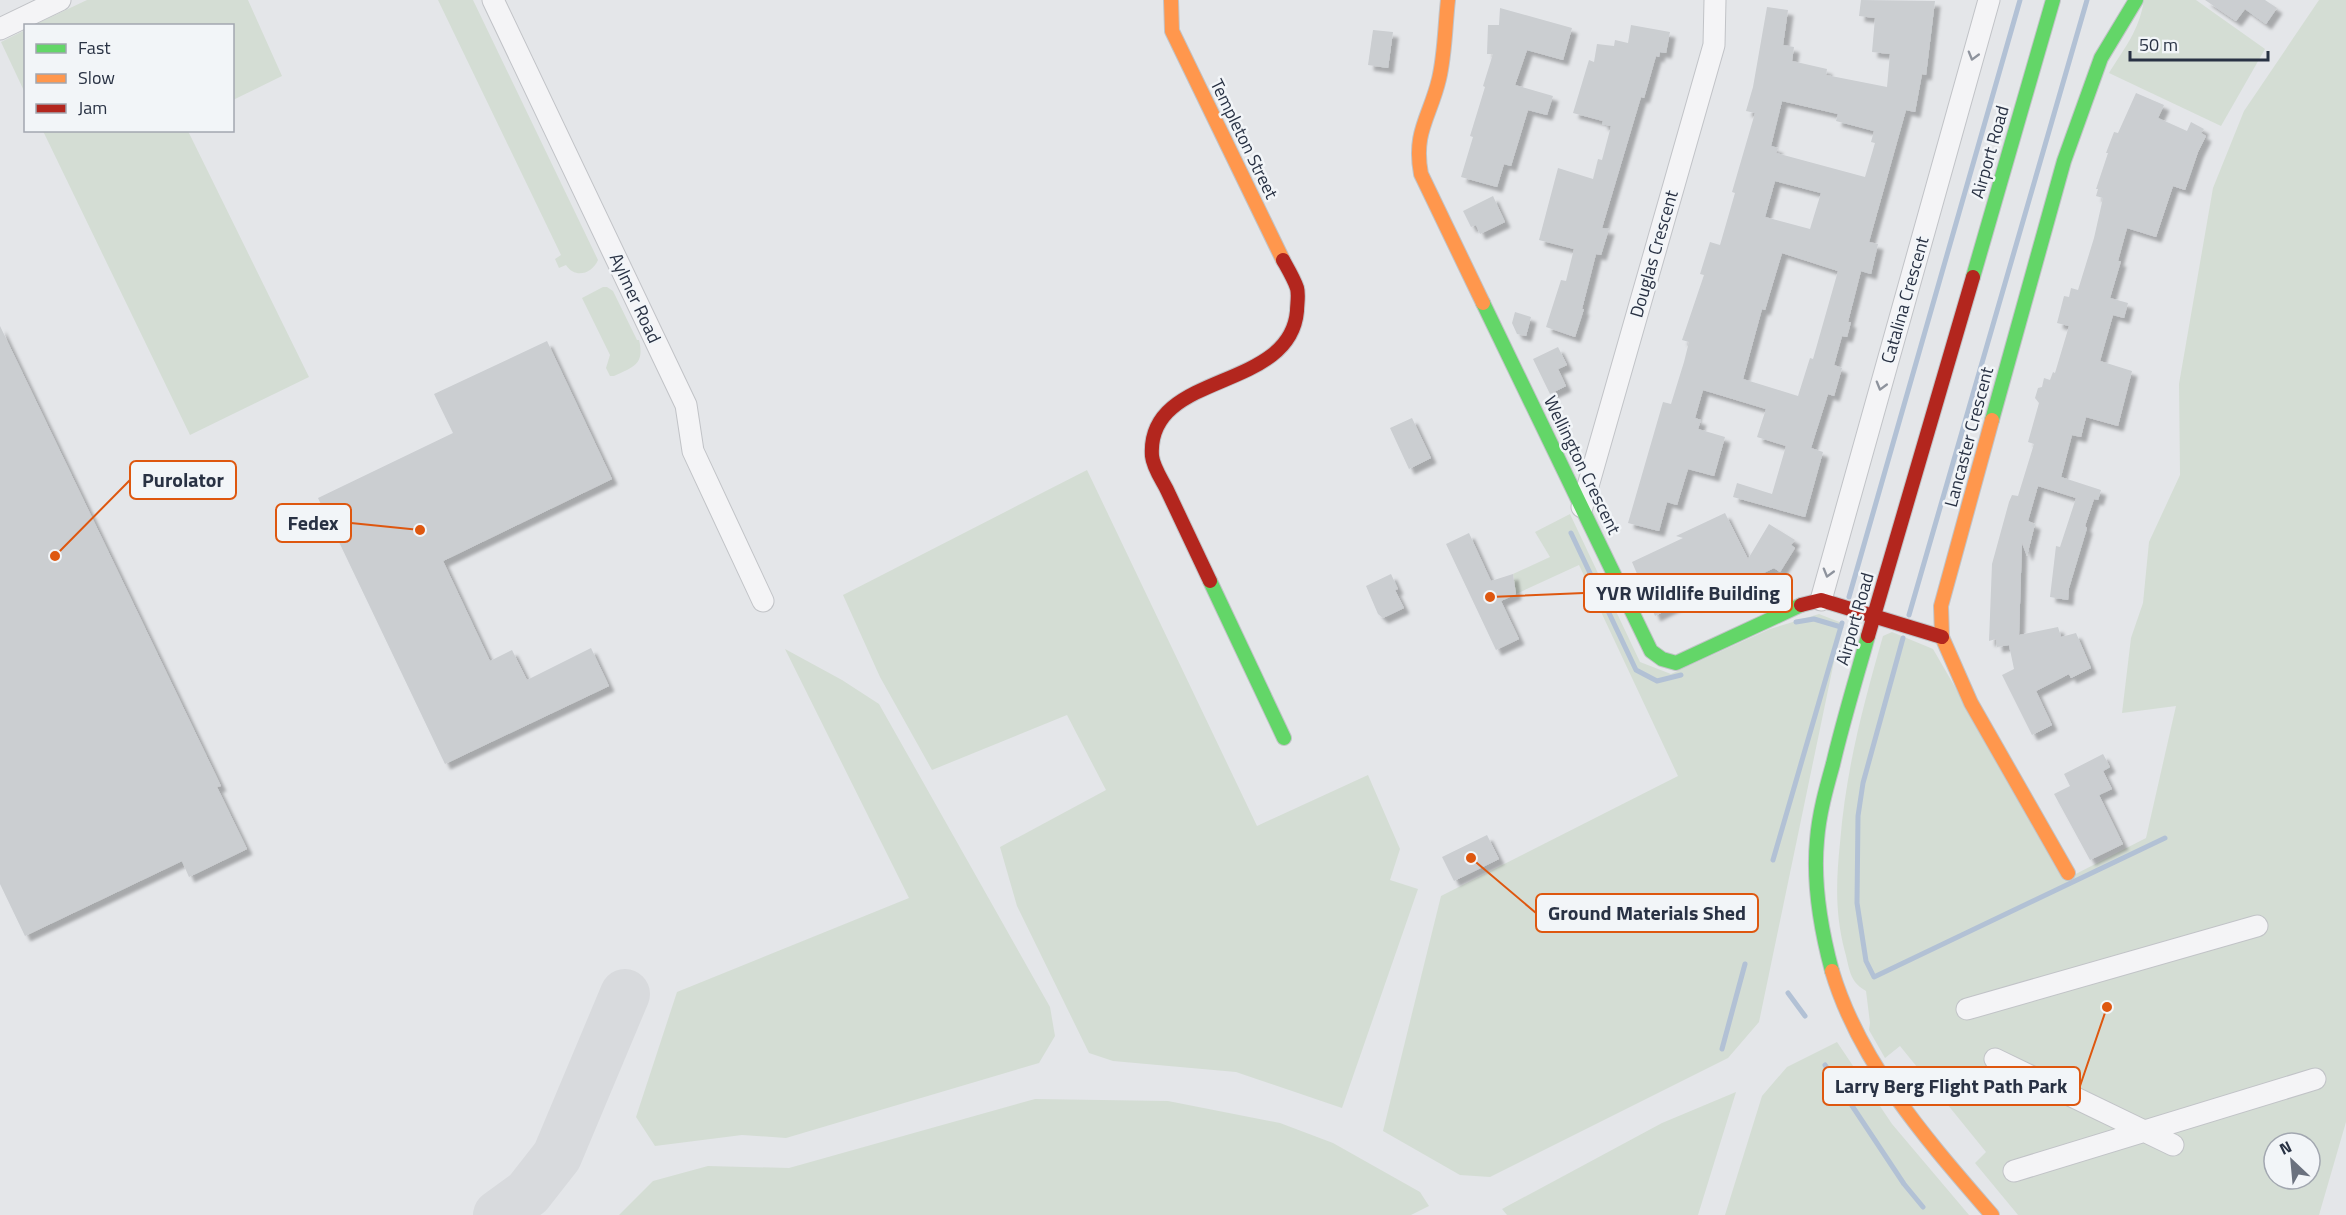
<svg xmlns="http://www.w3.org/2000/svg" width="2346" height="1215" font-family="'Titillium Web',sans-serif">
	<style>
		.green { fill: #d4ddd4; fill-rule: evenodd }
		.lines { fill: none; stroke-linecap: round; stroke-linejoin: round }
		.stream { stroke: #b2c1d5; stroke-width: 5 }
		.taxiway { stroke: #d8dadd; stroke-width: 50 }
		.building { fill: #cbced1; fill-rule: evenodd; filter: url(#shadow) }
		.street-casing { stroke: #c1c3c7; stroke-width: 23 }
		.fast-casing { stroke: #c1c3c7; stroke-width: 16 }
		.slow-casing { stroke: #c1c3c7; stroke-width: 16 }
		.jam-casing { stroke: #c1c3c7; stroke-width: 16 }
		.street { stroke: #f4f4f6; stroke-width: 21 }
		.fast { stroke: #63d668; stroke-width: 14 }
		.slow { stroke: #ff974d; stroke-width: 14 }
		.jam { stroke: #b3261e; stroke-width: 14 }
		.oneway { stroke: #8e939d }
		.labels { text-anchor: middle; stroke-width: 5; stroke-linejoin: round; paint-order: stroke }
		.street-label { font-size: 18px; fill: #293244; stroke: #f2f5f8 }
		.leader { fill: none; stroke: #de570f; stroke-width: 2 }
		.callout-dot { fill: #de570f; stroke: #f2f5f8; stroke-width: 2 }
		.callout { fill: #f2f5f8; stroke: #de570f; stroke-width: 2 }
		.callout-label { font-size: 20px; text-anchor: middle; font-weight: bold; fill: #293244 }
	</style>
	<defs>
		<filter id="shadow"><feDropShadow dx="5.5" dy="5.5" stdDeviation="1.5" flood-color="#0004"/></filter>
	</defs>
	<rect width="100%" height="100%" fill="#e4e6e9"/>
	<path class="green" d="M 87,0 L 248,0 L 282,76 L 233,100 L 232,26 L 34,25 Z
		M 438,0 L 473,0 L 598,260 C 592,274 575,279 566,265 L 559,268 L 555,259 L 561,255 Z
		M 2144,0 L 2196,0 L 2265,49 L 2221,126 L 2109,73 C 2125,47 2139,31 2144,0 Z
		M 2319,0 L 2346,0 L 2346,1122 L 2319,1215 L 2018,1215 L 1975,1163 L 1986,1152 L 1900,1046 L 1885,1058 L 1869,1030 L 1870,1023 L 1866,991 C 1849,981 1850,970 1845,952 C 1835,915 1836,881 1840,843 C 1846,769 1863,706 1883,636 L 1892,632 L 1933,649 L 2066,879 L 2146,838 L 2176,706 L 2122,713 L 2131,638 L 2143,603 L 2149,542 L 2180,475 L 2179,384 L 2213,188 L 2244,111 ZM 2274,1143 L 2310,1143 L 2310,1179 L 2274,1179 Z
		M 25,30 L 25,93 L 1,42 Z
		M 43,131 L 188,131 L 309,377 L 190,435 Z
		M 603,287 L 607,287 L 613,291 L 637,340 L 639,340 C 645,365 633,367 614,376 L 610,376 L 606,368 L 610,355 L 582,298 Z
		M 1087,470 L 1257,826 L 1368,775 L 1400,849 L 1390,880 L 1418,889 L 1342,1108 L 1236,1072 L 1113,1061 L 1089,1053 L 1017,906 L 1000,847 L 1106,790 L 1067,715 L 932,770 L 880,677 L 843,595 Z
		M 1570,514 L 1640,662 L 1671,674 L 1770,629 L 1819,614 L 1842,623 L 1759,1022 L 1728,1058 L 1490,1177 L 1460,1175 L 1383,1131 L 1441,896 L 1678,776 L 1579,565 L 1516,594 L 1513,574 L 1550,557 L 1535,532 Z
		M 785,649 L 842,680 L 879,704 L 1050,1007 L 1055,1036 L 1039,1063 L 786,1138 L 742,1135 L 655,1146 L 636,1117 L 677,992 L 909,898 Z
		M 1837,1042 L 1892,1124 L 1969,1215 L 1725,1215 L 1762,1096 L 1787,1067 Z
		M 1736,1092 L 1698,1215 L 1507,1215 L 1502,1209 L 1662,1123 Z
		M 1035,1099 L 1168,1101 L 1280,1123 L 1333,1143 L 1420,1192 L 1429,1206 L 1411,1215 L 619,1215 L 653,1181 L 708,1166 L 789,1168 Z"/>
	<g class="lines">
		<path class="stream" d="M 1571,533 L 1636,670 L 1657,681 L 1681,675
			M 1849,597 L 2020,0
			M 1909,615 L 2087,0
			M 1796,622 L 1814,619 L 1841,627
			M 1903,638 L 1863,783 L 1858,816 L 1857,903 L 1866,961 L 1874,977 L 2165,838
			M 1773,860 L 1842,623
			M 1788,993 L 1805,1016
			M 1722,1049 L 1745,964
			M 1825,1065 L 1904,1184 L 1923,1207"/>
		<path class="taxiway" d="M 498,1215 L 528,1193 L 557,1156 L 625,994"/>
	</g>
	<path class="building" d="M 1861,0 L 1935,1 L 1926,75 L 1922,74 L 1915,112 L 1906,110 L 1869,242 L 1878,244 L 1871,274 L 1861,271 L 1848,322 L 1851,322 L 1847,337 L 1842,336 L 1834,365 L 1842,368 L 1834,396 L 1828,394 L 1811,448 L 1823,452 L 1805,517 L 1733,497 L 1737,483 L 1772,494 L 1786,446 L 1757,437 L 1766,409 L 1703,390 L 1695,418 L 1701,420 L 1698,429 L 1725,437 L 1714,476 L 1688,469 L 1677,505 L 1667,502 L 1659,531 L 1628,523 L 1663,402 L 1671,404 L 1684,362 L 1689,342 L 1682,340 L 1704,275 L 1700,274 L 1710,242 L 1720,245 L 1735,193 L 1732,192 L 1755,113 L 1746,111 L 1753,87 L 1767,7 L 1788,10 L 1783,45 L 1794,47 L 1792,61 L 1827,69 L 1826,75 L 1887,87 L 1890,54 L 1872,52 L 1875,18 L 1859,16 ZM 1782,101 L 1838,114 L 1836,121 L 1874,131 L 1871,142 L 1875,143 L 1865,177 L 1776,153 L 1778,148 L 1771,146 ZM 1775,181 L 1821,193 L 1810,229 L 1765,217 ZM 1782,253 L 1838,271 L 1813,359 L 1810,358 L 1798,396 L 1743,379 L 1762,309 L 1765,310 Z
		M 2205,0 L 2265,0 L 2277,8 L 2266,24 L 2245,9 L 2236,21 Z
		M 1500,8 L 1572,28 L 1563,60 L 1527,50 L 1515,85 L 1553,96 L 1547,115 L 1528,110 L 1511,166 L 1504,164 L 1497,187 L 1461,177 L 1473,137 L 1470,136 L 1485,87 L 1483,86 L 1493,54 L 1487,54 L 1488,25 L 1499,25 Z
		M 1631,25 L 1670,32 L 1666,53 L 1660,52 L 1659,57 L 1656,56 L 1644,98 L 1641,97 L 1602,228 L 1609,229 L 1601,255 L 1596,254 L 1582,309 L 1584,309 L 1575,337 L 1546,327 L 1561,280 L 1566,281 L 1574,249 L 1539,240 L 1558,168 L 1593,179 L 1598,159 L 1602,160 L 1611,126 L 1602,124 L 1603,121 L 1573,113 L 1589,60 L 1594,62 L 1597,44 L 1614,46 L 1615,40 L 1628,43 Z
		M 1373,30 L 1393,32 L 1388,68 L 1368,65 Z
		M 2136,93 L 2164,105 L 2158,118 L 2187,131 L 2191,122 L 2204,129 L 2201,133 L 2206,136 L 2198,152 L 2185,190 L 2173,186 L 2156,237 L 2127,228 L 2118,261 L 2121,261 L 2110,298 L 2128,303 L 2124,318 L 2113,315 L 2100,361 L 2132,371 L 2118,426 L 2086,417 L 2081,437 L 2072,435 L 2061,477 L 2101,490 L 2098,500 L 2094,499 L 2085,526 L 2087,528 L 2069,588 L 2068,600 L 2050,597 L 2056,546 L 2060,547 L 2076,498 L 2038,486 L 2028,521 L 2035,524 L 2027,556 L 2022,543 L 2019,635 L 2058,627 L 2061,637 L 2076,633 L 2091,668 L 2071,678 L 2069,674 L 2036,691 L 2052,725 L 2032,735 L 2002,675 L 2014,669 L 2009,645 L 1997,647 L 1996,639 L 1989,641 L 1992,564 L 2009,502 L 2012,495 L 2018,496 L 2034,444 L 2028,442 L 2039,403 L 2035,398 L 2038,388 L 2042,387 L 2044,378 L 2050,380 L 2053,372 L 2055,373 L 2069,326 L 2057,323 L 2064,296 L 2069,297 L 2071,288 L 2078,290 L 2094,238 L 2103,198 L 2096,196 L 2098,189 L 2096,189 L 2108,153 L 2106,153 L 2114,132 L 2118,133 Z
		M 1493,196 L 1505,222 L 1480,234 L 1476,225 L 1471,227 L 1463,211 Z
		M 1515,312 L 1531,317 L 1526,336 L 1517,334 L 1512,323 Z
		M 0,326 L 221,786 L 217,787 L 247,849 L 189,877 L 182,861 L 25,936 L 0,884 Z
		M 547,341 L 612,479 L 443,561 L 490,661 L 512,650 L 527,680 L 591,648 L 609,686 L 445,764 L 318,498 L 453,433 L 434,394 Z
		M 1558,347 L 1567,365 L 1558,369 L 1566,386 L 1550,394 L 1533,359 Z
		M 1412,418 L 1431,458 L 1409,469 L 1390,428 Z
		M 1725,513 L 1748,559 L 1769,524 L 1795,540 L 1791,545 L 1795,548 L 1780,572 L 1774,568 L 1695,606 L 1691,598 L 1655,616 L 1632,562 L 1683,538 L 1676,536 Z
		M 1469,533 L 1491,581 L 1513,574 L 1516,594 L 1501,601 L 1519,639 L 1496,650 L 1446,544 Z
		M 1391,574 L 1398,589 L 1395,590 L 1404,608 L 1383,618 L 1378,614 L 1366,586 Z
		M 2103,754 L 2110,767 L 2103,771 L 2112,789 L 2099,795 L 2123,844 L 2090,860 L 2054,794 L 2070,786 L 2064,774 Z
		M 1487,835 L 1499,859 L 1454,881 L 1442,857 Z"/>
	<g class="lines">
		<defs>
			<path id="street" d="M 493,0 L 686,405 L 693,451 L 763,601
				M 0,29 L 60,0
				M 1582,507 L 1714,45 L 1715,0
				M 1821,600 L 1989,0
				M 1967,1009 L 2257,926
				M 1995,1059 L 2173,1145
				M 2014,1171 L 2315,1079"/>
			<path id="fast" d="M 1973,277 L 2053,0
				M 1483,303 L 1651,651 L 1662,659 L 1676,663 L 1801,605
				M 1992,420 L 2064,161 L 2101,58 L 2136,0
				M 1210,581 L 1284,738
				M 1832,971 C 1821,930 1813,882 1817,840 C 1819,814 1826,789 1833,764 C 1843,721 1856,679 1868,636"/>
			<path id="slow" d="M 1171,0 L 1172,31 L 1283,260
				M 1448,0 C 1445,26 1445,54 1439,79 C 1430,117 1413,132 1421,174 L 1483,303
				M 1992,420 L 1941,606 L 1942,637 L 1971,703 L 2068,873
				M 1832,971 C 1860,1065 1929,1142 1992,1215"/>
			<path id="jam" d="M 1210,581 C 1196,551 1181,520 1167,490 C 1162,480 1153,467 1152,456 C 1146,370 1290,393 1297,311 C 1297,304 1299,295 1297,288 C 1294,279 1288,269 1283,260
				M 1801,605 L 1821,600 L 1942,637
				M 1868,636 L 1973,277"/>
		</defs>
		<use href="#street" class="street-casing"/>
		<use href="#fast" class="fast-casing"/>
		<use href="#slow" class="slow-casing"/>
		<use href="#jam" class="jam-casing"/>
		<use href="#street" class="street"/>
		<use href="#fast" class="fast"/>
		<use href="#slow" class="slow"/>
		<use href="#jam" class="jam"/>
	</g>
	<defs><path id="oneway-chevron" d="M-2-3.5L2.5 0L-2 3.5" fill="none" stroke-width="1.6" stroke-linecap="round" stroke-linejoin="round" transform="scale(1.5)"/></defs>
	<g class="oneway">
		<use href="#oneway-chevron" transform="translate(1973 56) rotate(106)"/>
		<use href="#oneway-chevron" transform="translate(1881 386) rotate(106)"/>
		<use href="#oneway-chevron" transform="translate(1828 573) rotate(106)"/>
	</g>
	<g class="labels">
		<g class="street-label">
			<text transform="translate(1244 139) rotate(64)" y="6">Templeton Street</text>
			<text transform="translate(1990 152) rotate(-74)" y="6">Airport Road</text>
			<text transform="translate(1654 254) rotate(-74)" y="6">Douglas Crescent</text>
			<text transform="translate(635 298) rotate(65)" y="6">Aylmer Road</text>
			<text transform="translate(1905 300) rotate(-74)" y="6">Catalina Crescent</text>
			<text transform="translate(1969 437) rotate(-75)" y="6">Lancaster Crescent</text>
			<text transform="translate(1582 465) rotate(64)" y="6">Wellington Crescent</text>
			<text transform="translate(1855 619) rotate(-74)" y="6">Airport Road</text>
		</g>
	</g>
	<path class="leader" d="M55 556L130 480M420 530L351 523M1490 597L1584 593M1471 858L1536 913M2107 1007L2080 1086"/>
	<g class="callout-dot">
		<circle cx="55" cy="556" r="6"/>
		<circle cx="420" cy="530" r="6"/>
		<circle cx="1490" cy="597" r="6"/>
		<circle cx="1471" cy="858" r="6"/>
		<circle cx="2107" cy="1007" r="6"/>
	</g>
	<g class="callout">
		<rect x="130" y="461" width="106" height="38" rx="6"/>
		<rect x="276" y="504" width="75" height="38" rx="6"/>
		<rect x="1584" y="574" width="208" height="38" rx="6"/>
		<rect x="1536" y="894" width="222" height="38" rx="6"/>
		<rect x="1823" y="1067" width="257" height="38" rx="6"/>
	</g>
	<g class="callout-label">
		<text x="183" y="487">Purolator</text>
		<text x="313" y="530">Fedex</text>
		<text x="1688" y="600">YVR Wildlife Building</text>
		<text x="1647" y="920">Ground Materials Shed</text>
		<text x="1951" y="1093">Larry Berg Flight Path Park</text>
	</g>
	<rect x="24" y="24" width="210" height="108" fill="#f2f5f8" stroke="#a2a7b0" stroke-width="1.5"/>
	<rect x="36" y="44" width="30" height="9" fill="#63d668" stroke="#a2a7b0" stroke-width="1.5"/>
	<text x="78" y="54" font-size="18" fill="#293244">Fast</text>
	<rect x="36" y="74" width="30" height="9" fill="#ff974d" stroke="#a2a7b0" stroke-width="1.5"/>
	<text x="78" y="84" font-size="18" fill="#293244">Slow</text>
	<rect x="36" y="104" width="30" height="9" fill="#b3261e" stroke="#a2a7b0" stroke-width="1.5"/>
	<text x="78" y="114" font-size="18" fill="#293244">Jam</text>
	<g transform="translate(2292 1161) rotate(334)"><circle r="28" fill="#f2f5f8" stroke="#a2a7b0" stroke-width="1.5"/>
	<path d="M0-4.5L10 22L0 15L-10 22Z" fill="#6a717e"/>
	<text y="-9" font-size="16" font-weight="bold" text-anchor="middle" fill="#293244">N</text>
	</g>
	<path d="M2130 51v9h138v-9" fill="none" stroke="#293244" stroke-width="3"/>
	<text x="2139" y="51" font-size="18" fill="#293244" stroke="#f2f5f8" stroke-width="4.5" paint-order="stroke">50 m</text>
</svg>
